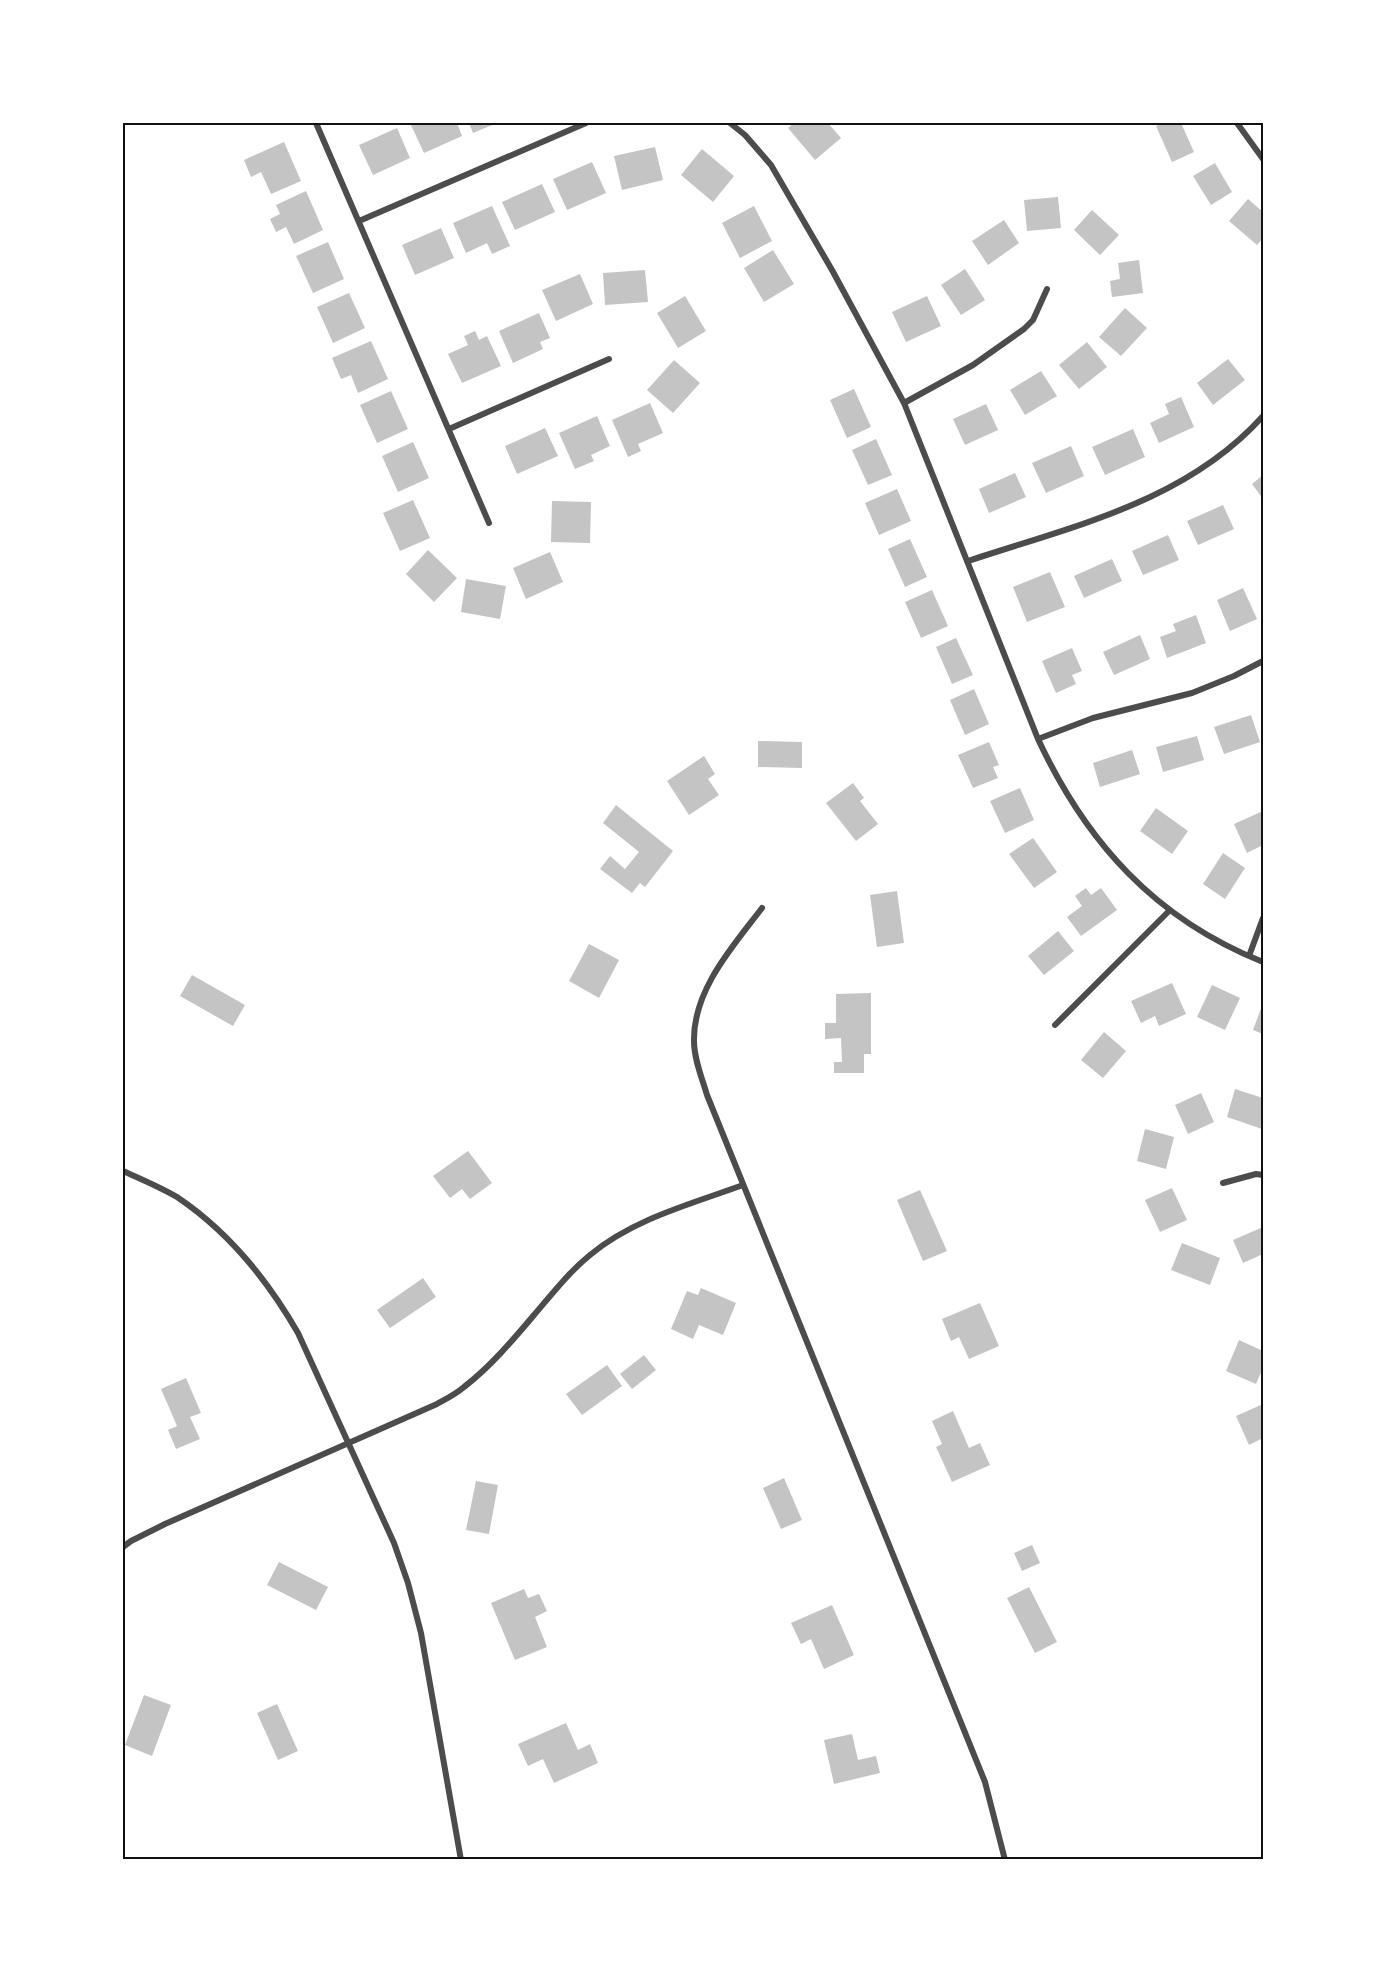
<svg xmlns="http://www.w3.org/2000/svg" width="1386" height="1983" font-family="'PT Sans',sans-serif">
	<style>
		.building { fill: #c4c4c4 }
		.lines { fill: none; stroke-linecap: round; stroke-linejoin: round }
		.minor { stroke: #4c4c4c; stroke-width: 6 }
		.neatline { fill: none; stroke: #111; stroke-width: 2 }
	</style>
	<rect width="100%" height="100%" fill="#fff"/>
	<path class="building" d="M 410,123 L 457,123 L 462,136 L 424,153 Z
		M 469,123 L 497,123 L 473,133 Z
		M 794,123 L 828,123 L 841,138 L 815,160 L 788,128 Z
		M 1163,123 L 1181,123 L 1194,152 L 1172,162 L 1156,126 Z
		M 397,128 L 410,158 L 373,175 L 359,145 Z
		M 284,142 L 301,181 L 271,194 L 261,172 L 251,177 L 244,160 Z
		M 655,147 L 663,180 L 622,190 L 614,156 Z
		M 702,149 L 734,176 L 713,202 L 681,175 Z
		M 592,162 L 606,193 L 567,210 L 553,179 Z
		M 1215,163 L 1232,192 L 1211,205 L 1193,176 Z
		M 542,184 L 555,212 L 515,230 L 502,202 Z
		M 306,191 L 323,230 L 294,244 L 286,227 L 276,232 L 270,219 L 280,214 L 276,205 Z
		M 1058,197 L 1061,228 L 1027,231 L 1024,200 Z
		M 1248,199 L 1263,212 L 1263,238 L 1257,245 L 1229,221 Z
		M 492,206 L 510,246 L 492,254 L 487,243 L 466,253 L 453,223 Z
		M 754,206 L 772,241 L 740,258 L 722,223 Z
		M 1092,210 L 1119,235 L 1100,255 L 1074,230 Z
		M 1004,220 L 1019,243 L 988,265 L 972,241 Z
		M 441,228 L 454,258 L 415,275 L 402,245 Z
		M 328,242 L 344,279 L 313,293 L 296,256 Z
		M 773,250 L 794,284 L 764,302 L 744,268 Z
		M 1139,260 L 1143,293 L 1112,297 L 1110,281 L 1120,279 L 1118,263 Z
		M 965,269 L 985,300 L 961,315 L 941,285 Z
		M 645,270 L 648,302 L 605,305 L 603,273 Z
		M 580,274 L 593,304 L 556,321 L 542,290 Z
		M 349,293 L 365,328 L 333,343 L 317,307 Z
		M 685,296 L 706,331 L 678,348 L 657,313 Z
		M 927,296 L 941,326 L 906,342 L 892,312 Z
		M 1125,308 L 1147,328 L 1121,356 L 1099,337 Z
		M 539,313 L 550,338 L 540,342 L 543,349 L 513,363 L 499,331 Z
		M 475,331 L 479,340 L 487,336 L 501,366 L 462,383 L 448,354 L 468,345 L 464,336 Z
		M 371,341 L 388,379 L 358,393 L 351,375 L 341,379 L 332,358 Z
		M 1087,342 L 1107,367 L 1079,389 L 1059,365 Z
		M 1228,359 L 1245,380 L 1213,405 L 1197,383 Z
		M 674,360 L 700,383 L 673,413 L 647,390 Z
		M 1041,371 L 1057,396 L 1025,415 L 1010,390 Z
		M 854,389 L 871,427 L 847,438 L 830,400 Z
		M 391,391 L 408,429 L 377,443 L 360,405 Z
		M 1181,397 L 1194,427 L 1159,443 L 1150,423 L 1169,414 L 1165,404 Z
		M 650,403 L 663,433 L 638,444 L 641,451 L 628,457 L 612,420 Z
		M 986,404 L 998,430 L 965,445 L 953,419 Z
		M 597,416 L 610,446 L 591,455 L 594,461 L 575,469 L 559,433 Z
		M 545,428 L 558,456 L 517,474 L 505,446 Z
		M 1133,429 L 1145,457 L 1105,475 L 1092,447 Z
		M 876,439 L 892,475 L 868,485 L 852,450 Z
		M 413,442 L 429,478 L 398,492 L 382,456 Z
		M 1071,446 L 1084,476 L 1046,493 L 1032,463 Z
		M 1015,473 L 1026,497 L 989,513 L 979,489 Z
		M 1263,475 L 1263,499 L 1252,484 Z
		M 897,489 L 911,521 L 879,535 L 865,503 Z
		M 413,500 L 430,538 L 400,551 L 383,513 Z
		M 552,501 L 591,502 L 590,543 L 551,542 Z
		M 1223,505 L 1234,529 L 1198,545 L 1187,521 Z
		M 1168,535 L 1179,560 L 1143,575 L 1132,551 Z
		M 910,539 L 927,577 L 905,587 L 888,549 Z
		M 428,550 L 457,578 L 434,602 L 406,574 Z
		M 550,552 L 563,582 L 526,599 L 513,568 Z
		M 1112,559 L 1122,581 L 1084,598 L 1074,576 Z
		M 1050,572 L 1065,607 L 1027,622 L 1013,587 Z
		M 466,579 L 506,586 L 500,619 L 461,612 Z
		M 1243,588 L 1257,619 L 1230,631 L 1217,600 Z
		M 932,590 L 948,626 L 921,638 L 905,602 Z
		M 1196,615 L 1206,643 L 1167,658 L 1160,637 L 1176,631 L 1173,624 Z
		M 1140,635 L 1150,659 L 1114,675 L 1103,652 Z
		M 956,638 L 973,675 L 952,684 L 936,647 Z
		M 1072,648 L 1082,671 L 1072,675 L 1076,684 L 1056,693 L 1042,661 Z
		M 974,689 L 989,724 L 965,735 L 950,700 Z
		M 1251,715 L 1260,742 L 1224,754 L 1214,727 Z
		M 1197,736 L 1204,760 L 1163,772 L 1156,747 Z
		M 758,741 L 802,742 L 802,768 L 758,767 Z
		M 989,742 L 999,765 L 993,767 L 998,778 L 973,788 L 958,755 Z
		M 1132,750 L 1140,774 L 1100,787 L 1093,763 Z
		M 704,756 L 715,774 L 708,779 L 719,795 L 689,815 L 667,781 Z
		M 853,783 L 864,798 L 860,801 L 878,824 L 856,841 L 826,803 Z
		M 1020,788 L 1034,820 L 1005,833 L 990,801 Z
		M 616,805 L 673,851 L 645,887 L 640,883 L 632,893 L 600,869 L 610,856 L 625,869 L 639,852 L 603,823 Z
		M 1156,808 L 1188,831 L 1172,854 L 1140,831 Z
		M 1263,811 L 1263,845 L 1247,853 L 1234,824 Z
		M 1033,838 L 1057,872 L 1034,888 L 1009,854 Z
		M 1223,853 L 1245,868 L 1225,899 L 1203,884 Z
		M 1086,888 L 1091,895 L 1101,888 L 1117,910 L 1081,936 L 1067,917 L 1082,906 L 1075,896 Z
		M 897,891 L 904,943 L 877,947 L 870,895 Z
		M 1058,931 L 1074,951 L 1044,975 L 1028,956 Z
		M 589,944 L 619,960 L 599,998 L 569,981 Z
		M 192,975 L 245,1005 L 233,1026 L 180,996 Z
		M 1172,983 L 1186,1014 L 1159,1026 L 1155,1016 L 1141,1023 L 1131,1001 Z
		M 1212,985 L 1240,998 L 1225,1030 L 1197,1017 Z
		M 871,993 L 871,1054 L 864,1054 L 864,1073 L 834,1073 L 834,1062 L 842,1062 L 841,1038 L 825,1039 L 825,1023 L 836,1023 L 836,994 Z
		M 1263,1003 L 1263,1034 L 1253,1030 Z
		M 1104,1032 L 1126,1051 L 1103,1078 L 1081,1060 Z
		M 1235,1089 L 1263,1098 L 1262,1129 L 1227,1117 Z
		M 1201,1093 L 1214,1122 L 1188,1134 L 1175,1105 Z
		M 1145,1129 L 1174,1137 L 1166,1169 L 1137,1161 Z
		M 468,1151 L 492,1183 L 470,1199 L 462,1189 L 450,1198 L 433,1176 Z
		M 1172,1188 L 1187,1220 L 1160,1232 L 1145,1200 Z
		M 920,1190 L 947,1251 L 923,1261 L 897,1200 Z
		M 1263,1227 L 1263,1254 L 1243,1263 L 1233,1240 Z
		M 1182,1243 L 1220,1258 L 1210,1285 L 1171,1270 Z
		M 423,1278 L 436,1297 L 390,1328 L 377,1310 Z
		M 701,1288 L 736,1303 L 723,1335 L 699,1325 L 693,1339 L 671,1329 L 687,1291 L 698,1295 Z
		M 980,1303 L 999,1346 L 969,1359 L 959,1337 L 951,1341 L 942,1319 Z
		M 1239,1340 L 1263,1351 L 1263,1368 L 1256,1384 L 1226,1371 Z
		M 644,1355 L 656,1370 L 632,1389 L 620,1374 Z
		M 607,1365 L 622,1386 L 582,1415 L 566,1394 Z
		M 186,1378 L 201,1413 L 190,1417 L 200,1439 L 176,1449 L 168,1430 L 177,1426 L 161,1389 Z
		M 1263,1404 L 1263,1438 L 1249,1445 L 1236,1416 Z
		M 953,1411 L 969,1448 L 980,1443 L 990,1465 L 952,1482 L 936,1447 L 942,1444 L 932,1421 Z
		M 784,1478 L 802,1520 L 781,1529 L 763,1488 Z
		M 476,1481 L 498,1485 L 489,1534 L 466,1530 Z
		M 1032,1545 L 1040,1563 L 1022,1571 L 1014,1553 Z
		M 279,1562 L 328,1587 L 316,1610 L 267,1585 Z
		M 1029,1587 L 1057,1642 L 1035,1653 L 1007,1598 Z
		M 524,1589 L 528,1598 L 539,1594 L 547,1611 L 535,1617 L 547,1647 L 515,1660 L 491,1603 Z
		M 832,1605 L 854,1655 L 824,1669 L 811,1639 L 801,1644 L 791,1623 Z
		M 144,1695 L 171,1705 L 152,1756 L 125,1745 Z
		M 277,1704 L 298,1751 L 278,1760 L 257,1713 Z
		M 566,1723 L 578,1750 L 590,1744 L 598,1763 L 554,1783 L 543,1759 L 528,1766 L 518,1744 Z
		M 852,1734 L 858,1760 L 876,1756 L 880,1773 L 834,1784 L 824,1740 Z"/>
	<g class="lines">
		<path class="minor" d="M 316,123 L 489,523
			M 730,123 L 745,135 L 771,165 L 832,270 L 904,403 L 1038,739 C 1086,842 1155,919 1263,962
			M 1237,123 L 1263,159
			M 359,221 L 586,123
			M 904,403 L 973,365 L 1024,329 L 1033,320 L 1047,289
			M 449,429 L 609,359
			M 968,561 C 1073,526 1186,502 1263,416
			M 1038,739 L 1093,718 L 1192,693 L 1234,676 L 1263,661
			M 762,908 C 733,946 693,990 694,1041 C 694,1059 702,1078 707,1095 L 985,1782 L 1005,1860
			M 1249,956 L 1263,918
			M 1055,1025 L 1170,910
			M 123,1171 C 141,1179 160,1187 177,1197 C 229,1232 267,1279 298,1333 L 394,1543 L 408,1583 L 421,1633 L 461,1860
			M 1223,1183 L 1256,1174 L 1263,1175
			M 123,1547 L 131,1541 L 165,1524 L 437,1404 C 446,1399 456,1394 464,1387 C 490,1367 513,1340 534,1315 C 552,1294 569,1272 590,1255 C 633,1219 691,1204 743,1185"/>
	</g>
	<rect width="1386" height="1983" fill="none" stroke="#ffffff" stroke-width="249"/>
	<rect x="124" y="124" width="1138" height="1734" class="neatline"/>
</svg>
